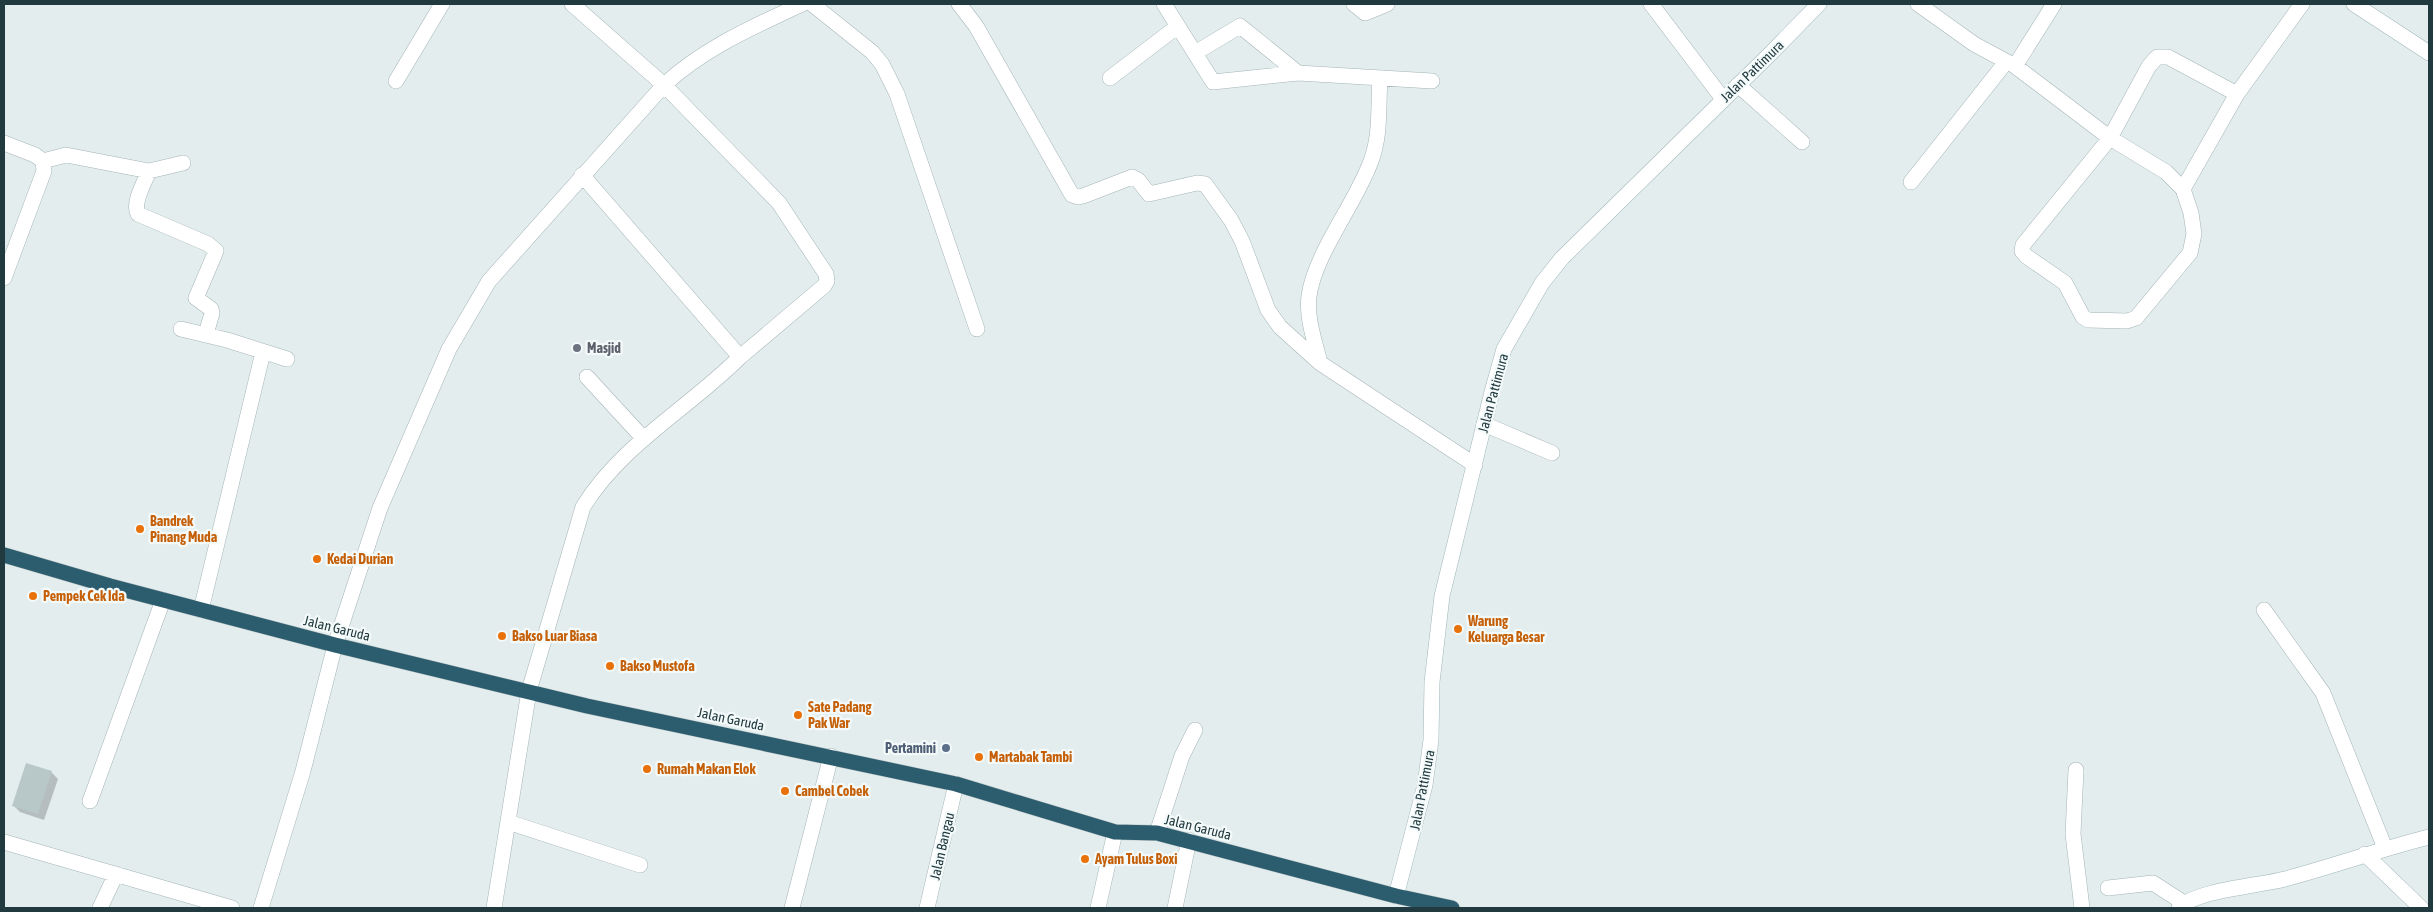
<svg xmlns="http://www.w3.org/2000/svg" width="2433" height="912" font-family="'Asap Condensed',sans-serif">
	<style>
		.shadow { fill: #0003 }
		.building { fill: #b8c8c8 }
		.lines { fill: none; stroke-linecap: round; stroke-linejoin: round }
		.street-casing { stroke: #a5b4b6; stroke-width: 16 }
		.secondary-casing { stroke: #a1b7ba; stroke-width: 16 }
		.highway-casing { stroke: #c1c8ca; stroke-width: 16 }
		.street { stroke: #fff; stroke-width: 15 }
		.secondary { stroke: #fff; stroke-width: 15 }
		.highway { stroke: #2c5d6e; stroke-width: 15 }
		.worship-dot { fill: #6b7280; stroke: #f4faf9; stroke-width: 2 }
		.food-dot { fill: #e8710a; stroke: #f4faf9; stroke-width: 2 }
		.service-dot { fill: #5c6f8a; stroke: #f4faf9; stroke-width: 2 }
		.labels { text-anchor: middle; stroke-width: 4.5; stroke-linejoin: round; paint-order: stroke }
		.street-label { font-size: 14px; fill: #213a40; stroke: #f4faf9 }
		.worship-label { font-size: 14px; font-weight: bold; fill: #5b616d; stroke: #f4faf9; text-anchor: start }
		.food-label { font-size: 14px; font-weight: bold; fill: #c56008; stroke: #f4faf9; text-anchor: start }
		.service-label { font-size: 14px; font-weight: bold; fill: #4e5e75; stroke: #f4faf9; text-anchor: end }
	</style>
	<rect width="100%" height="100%" fill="#e3edee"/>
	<path class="shadow" d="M 51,772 L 58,779 L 44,820 L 20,812 L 13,805 Z"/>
	<path class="building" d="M 26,763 L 52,771 L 38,814 L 12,806 Z"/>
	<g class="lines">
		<defs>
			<path id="street" d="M 572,4 L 664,85 L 779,203 L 826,274 L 827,281 L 824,286 L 740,357
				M 812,4 L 872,52 L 882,64 L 897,94 L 977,329
				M 959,4 L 976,26 L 1072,195 L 1078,197 L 1083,196 L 1132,177 L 1138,180 L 1149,194 L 1197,183 L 1205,184 L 1231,220 L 1242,241 L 1268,310 L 1280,327 L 1320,363 L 1475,465
				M 1164,4 L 1213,82 L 1298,73
				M 1354,4 L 1365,13 L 1387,4
				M 1651,4 L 1723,99
				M 1918,4 L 1974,44 L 2015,66 L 2110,138 L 2166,172 L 2183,189 L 2191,213 L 2194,234 L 2190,253 L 2136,318 L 2127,321 L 2088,320 L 2083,317 L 2065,283 L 2026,256 L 2022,251 L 2023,245 L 2110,138 L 2149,66 L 2157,57 L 2168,57 L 2237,94
				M 1195,53 L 1240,26 L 1298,73 L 1432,81
				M 2015,66 L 2054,4
				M 1110,78 L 1178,26
				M 396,81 L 442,4
				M 1738,85 L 1802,142
				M 4,143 L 35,155 L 43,161
				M 43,161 L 66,155 L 149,171 L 183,163
				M 149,171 C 145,182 132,202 138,214 L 208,244 L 216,251 L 196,298 L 211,309 L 212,313 L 206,334
				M 1911,182 L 2006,62
				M 2183,189 L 2237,94 L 2302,4
				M 4,278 L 44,171 L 43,161
				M 181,329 L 227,340 L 287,359
				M 1320,363 C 1315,342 1306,317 1309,296 C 1315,253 1356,203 1371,161 C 1381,135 1378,106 1380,79
				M 587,377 L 644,439
				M 1484,424 L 1552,453
				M 201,610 L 263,352
				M 2264,610 L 2323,693 L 2385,848
				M 2076,770 L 2073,834 L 2082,908
				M 90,801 L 163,600
				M 508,822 L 640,865
				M 1157,833 L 1182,756 L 1195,730
				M 4,842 L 232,908
				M 2365,854 L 2421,908
				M 2108,888 L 2153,883 L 2184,903
				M 100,908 L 116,874
				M 261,908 L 303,771 L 335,645 L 380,508 L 449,349 L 489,281 L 664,85 C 704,48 753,27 802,4
				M 494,908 L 529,691 L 583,507 C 621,445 689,408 740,357 L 582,175
				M 792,908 L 831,756
				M 927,908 L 956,784
				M 1098,908 L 1115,832
				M 1175,908 L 1189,840"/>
			<path id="secondary" d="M 2354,4 L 2429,53
				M 1396,896 L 1425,785 L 1431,740 L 1432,682 L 1442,596 L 1492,392 L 1504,349 L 1542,283 L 1562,258 L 1770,54 L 1819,4
				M 2179,908 C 2197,890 2258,886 2285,879 C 2334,866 2381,849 2429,837"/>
			<path id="highway" d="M 4,555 L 110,586 L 335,645 L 587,706 L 956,784 L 1115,832 L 1157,833 L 1396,896 L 1452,908"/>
		</defs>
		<use href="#street" class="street-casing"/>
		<use href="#secondary" class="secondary-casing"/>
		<use href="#highway" class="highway-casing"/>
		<use href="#street" class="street"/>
		<use href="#secondary" class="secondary"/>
		<use href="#highway" class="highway"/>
	</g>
	<circle class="worship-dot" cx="577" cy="348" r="5"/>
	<g class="food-dot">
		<circle cx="140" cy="529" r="5"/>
		<circle cx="317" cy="559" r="5"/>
		<circle cx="33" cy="596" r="5"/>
		<circle cx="1458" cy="629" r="5"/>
		<circle cx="502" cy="636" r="5"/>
		<circle cx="610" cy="666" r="5"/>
		<circle cx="798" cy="715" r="5"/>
		<circle cx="979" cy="757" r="5"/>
		<circle cx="647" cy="769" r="5"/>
		<circle cx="785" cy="791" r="5"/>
		<circle cx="1085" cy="859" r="5"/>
	</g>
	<circle class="service-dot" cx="946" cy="748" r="5"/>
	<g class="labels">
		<g class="street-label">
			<text transform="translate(1752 71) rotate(-44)" y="5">Jalan Pattimura</text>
			<text transform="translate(1493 393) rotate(-75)" y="5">Jalan Pattimura</text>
			<text transform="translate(337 628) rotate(14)" y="5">Jalan Garuda</text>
			<text transform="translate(731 719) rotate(12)" y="5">Jalan Garuda</text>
			<text transform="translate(1422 790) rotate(-79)" y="5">Jalan Pattimura</text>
			<text transform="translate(1198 827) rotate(14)" y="5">Jalan Garuda</text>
			<text transform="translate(942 846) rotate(-77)" y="5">Jalan Bangau</text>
		</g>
		<g class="worship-label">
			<text x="587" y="353">Masjid</text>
		</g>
		<g class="food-label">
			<text x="150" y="526">Bandrek<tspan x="150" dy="16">Pinang Muda</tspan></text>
			<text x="327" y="564">Kedai Durian</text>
			<text x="43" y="601">Pempek Cek Ida</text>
			<text x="1468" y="626">Warung<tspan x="1468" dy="16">Keluarga Besar</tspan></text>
			<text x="512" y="641">Bakso Luar Biasa</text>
			<text x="620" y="671">Bakso Mustofa</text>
			<text x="808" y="712">Sate Padang<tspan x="808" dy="16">Pak War</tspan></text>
			<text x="989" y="762">Martabak Tambi</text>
			<text x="657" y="774">Rumah Makan Elok</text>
			<text x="795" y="796">Cambel Cobek</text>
			<text x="1095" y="864">Ayam Tulus Boxi</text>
		</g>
		<g class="service-label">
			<text x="936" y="753">Pertamini</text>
		</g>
	</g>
	<rect width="2433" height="912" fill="none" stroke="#213a40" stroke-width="10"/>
</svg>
